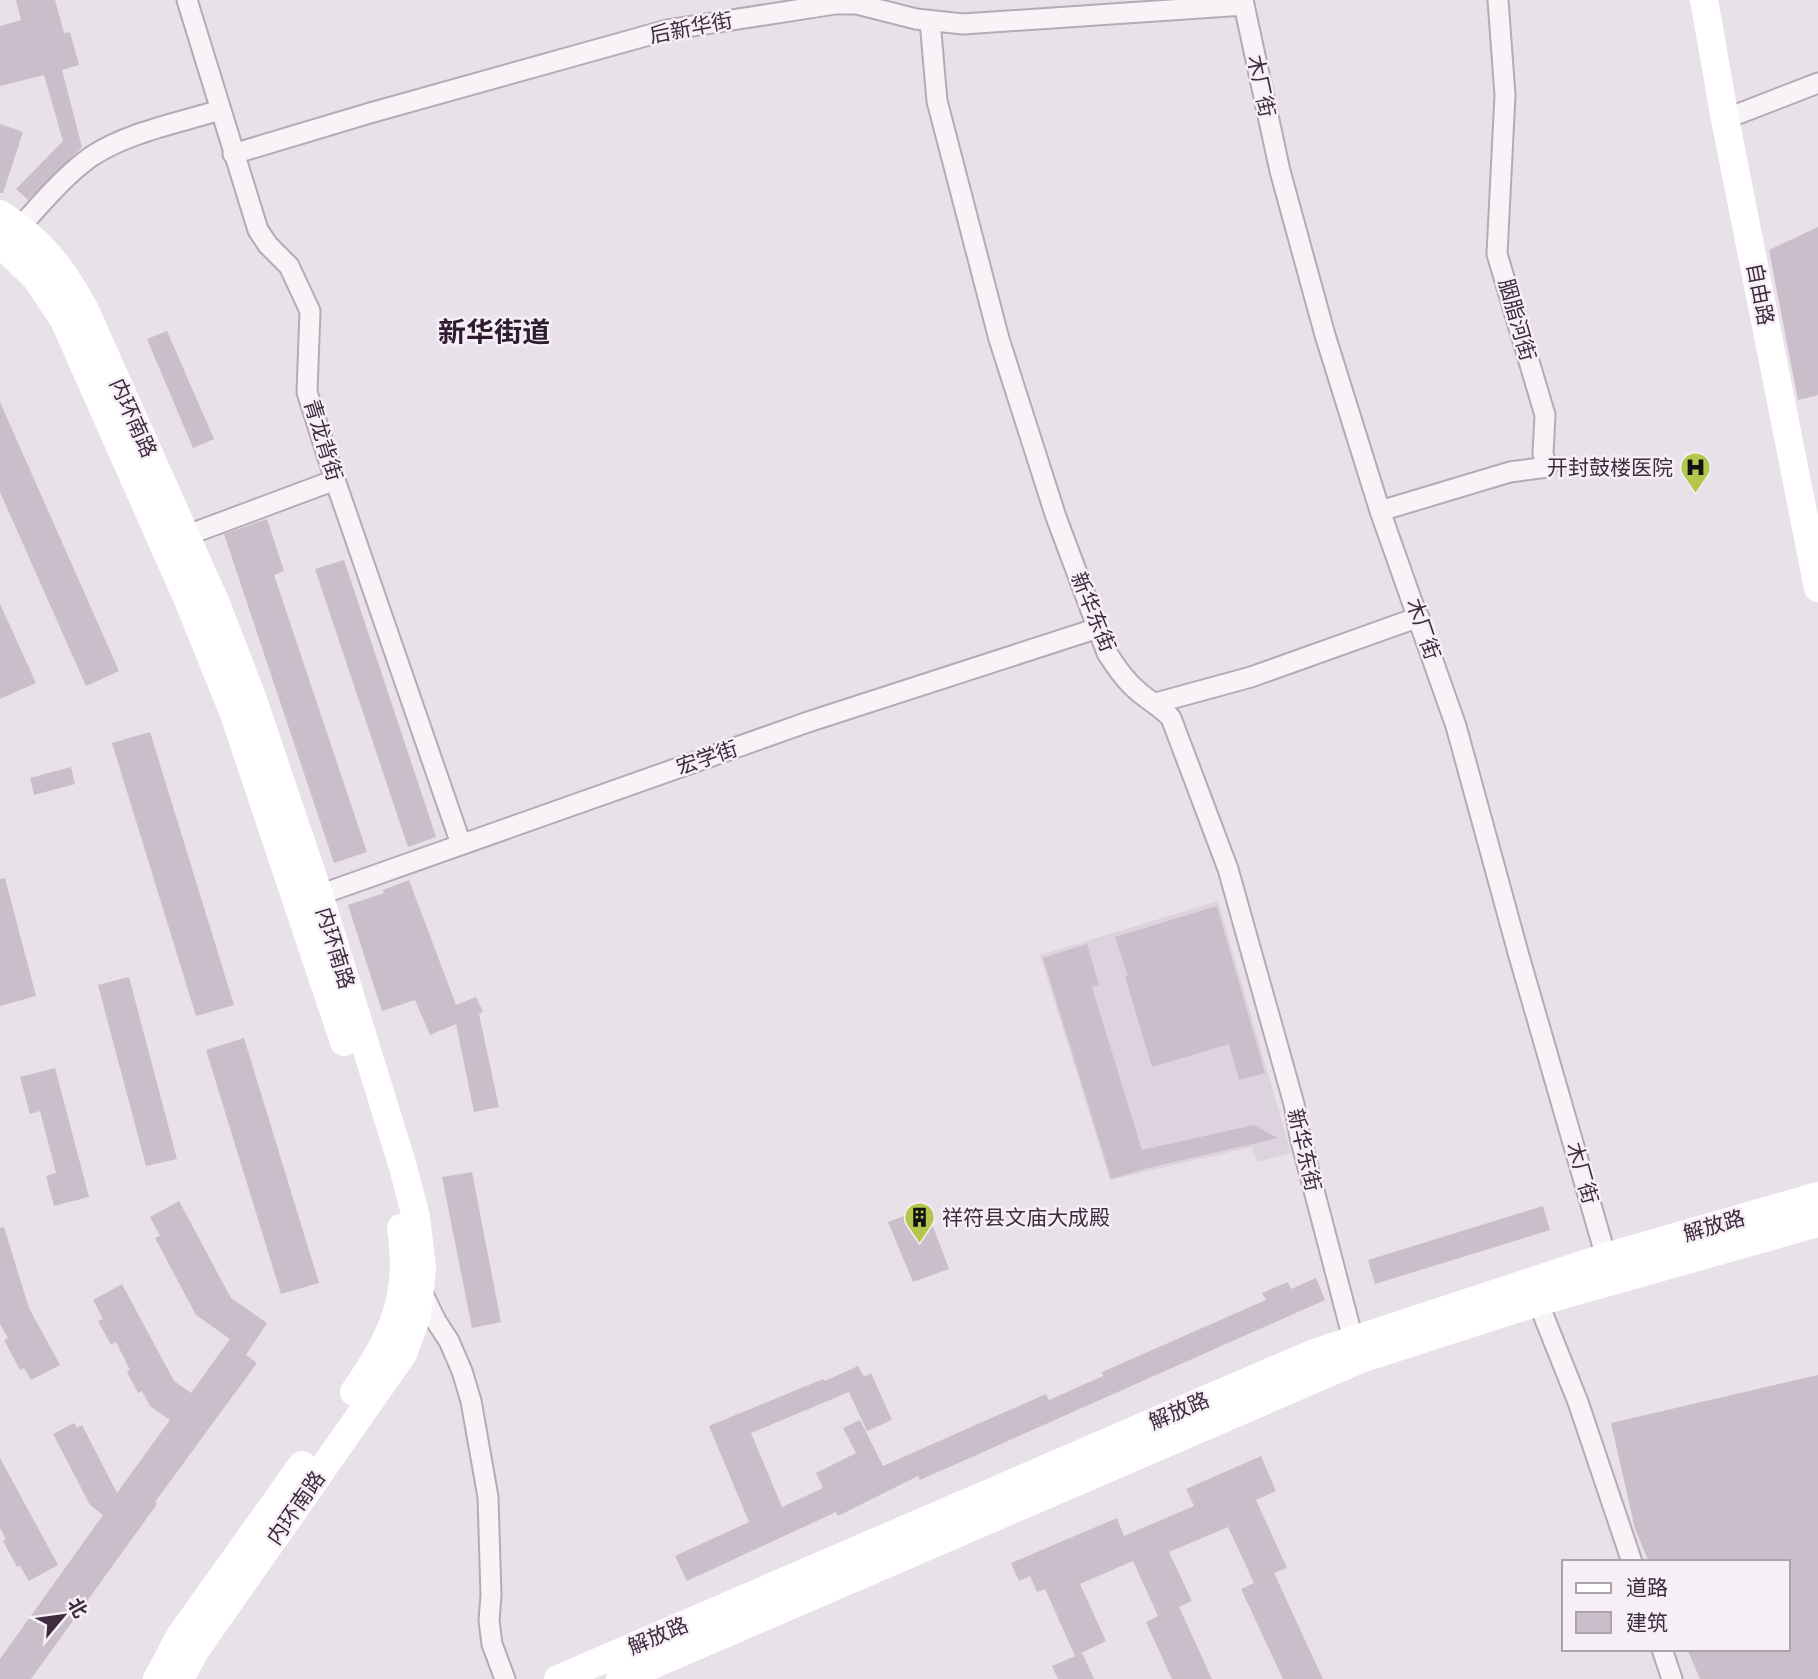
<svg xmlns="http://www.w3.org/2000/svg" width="1818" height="1679" font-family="Roboto,'Noto Sans SC',sans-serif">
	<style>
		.built { fill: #ddd3de }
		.building { fill: #cbbecb }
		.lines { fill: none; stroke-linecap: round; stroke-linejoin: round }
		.street-casing { stroke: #b5aab6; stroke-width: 23 }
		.street { stroke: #f7f3f7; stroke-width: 19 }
		.secondary { stroke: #fff; stroke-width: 28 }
		.labels { text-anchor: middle; stroke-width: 5; stroke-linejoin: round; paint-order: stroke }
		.street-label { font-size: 21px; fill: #3f2a40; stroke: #f6f0f6 }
		.poi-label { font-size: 21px; fill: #3f2a40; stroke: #f6f0f6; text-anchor: end }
		.district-label { font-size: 28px; font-weight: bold; fill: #301c30; stroke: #f6f0f6 }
	</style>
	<rect width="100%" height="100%" fill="#e8e1e9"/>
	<path class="built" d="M 1218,901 L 1291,1153 L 1257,1162 L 1252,1147 L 1110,1180 L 1040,955 Z"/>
	<path class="building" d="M 16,0 L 55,0 L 64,33 L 70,32 L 79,65 L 62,70 L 82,147 L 28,200 L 16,189 L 63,141 L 44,75 L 0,86 L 0,26 L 21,20 Z
		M 0,124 L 23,132 L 3,193 L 0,193 Z
		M 1818,227 L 1818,395 L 1798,400 L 1769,250 Z
		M 167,331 L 214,439 L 193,448 L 147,339 Z
		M 0,402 L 119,671 L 86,686 L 0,492 Z
		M 267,519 L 284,571 L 274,575 L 367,852 L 334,863 L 224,534 Z
		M 344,560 L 436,837 L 408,847 L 315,569 Z
		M 0,604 L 36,683 L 0,699 Z
		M 150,732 L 234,1005 L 196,1016 L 112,743 Z
		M 71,767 L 75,784 L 34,795 L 30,778 Z
		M 5,878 L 36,996 L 0,1006 L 0,879 Z
		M 409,880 L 456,1005 L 476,997 L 483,1012 L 479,1014 L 499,1107 L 474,1112 L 456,1024 L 430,1035 L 415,1000 L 382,1011 L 348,905 L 384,893 L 383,890 Z
		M 1217,906 L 1265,1073 L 1239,1080 L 1229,1044 L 1152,1067 L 1125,977 L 1128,976 L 1115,937 Z
		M 1087,944 L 1099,985 L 1092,987 L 1142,1150 L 1254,1125 L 1278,1138 L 1148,1168 L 1111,1179 L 1043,958 Z
		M 129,977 L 177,1159 L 146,1166 L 98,985 Z
		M 244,1038 L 319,1283 L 281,1294 L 206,1050 Z
		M 55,1068 L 89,1197 L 54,1206 L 46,1176 L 56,1173 L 40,1111 L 30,1114 L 20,1077 Z
		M 472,1172 L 501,1322 L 472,1328 L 442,1177 Z
		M 179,1201 L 231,1298 L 267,1323 L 246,1355 L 257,1363 L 155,1502 L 157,1504 L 31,1679 L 0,1679 L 0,1659 L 103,1515 L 90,1505 L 53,1434 L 74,1423 L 77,1428 L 82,1425 L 117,1493 L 170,1420 L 150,1406 L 142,1391 L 138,1393 L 127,1372 L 130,1370 L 116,1342 L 111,1345 L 98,1321 L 103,1319 L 93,1300 L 122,1284 L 174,1381 L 191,1393 L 230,1339 L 196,1315 L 155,1238 L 160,1236 L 150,1217 Z
		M 1543,1206 L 1550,1230 L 1375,1284 L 1368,1260 Z
		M 926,1208 L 949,1269 L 913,1282 L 888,1222 Z
		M 4,1227 L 29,1308 L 60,1365 L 31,1380 L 24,1368 L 20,1370 L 4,1340 L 8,1338 L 0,1324 L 0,1228 Z
		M 1316,1278 L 1325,1300 L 920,1480 L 918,1476 L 838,1516 L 836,1512 L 687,1581 L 675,1556 L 749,1522 L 709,1426 L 823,1379 L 825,1381 L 858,1366 L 864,1377 L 871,1373 L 892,1420 L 867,1431 L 849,1392 L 751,1433 L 782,1507 L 823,1488 L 816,1473 L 856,1453 L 843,1428 L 860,1420 L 883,1466 L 1046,1394 L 1049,1400 L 1103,1376 L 1102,1372 L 1266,1300 L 1262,1293 L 1288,1282 L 1291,1289 Z
		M 1818,1375 L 1818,1679 L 1700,1679 L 1687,1649 L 1788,1649 L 1788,1562 L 1649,1562 L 1635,1529 L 1611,1423 Z
		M 1261,1456 L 1276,1491 L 1256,1500 L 1287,1568 L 1274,1573 L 1323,1679 L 1283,1679 L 1241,1589 L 1254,1583 L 1228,1527 L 1169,1552 L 1192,1601 L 1179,1607 L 1212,1679 L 1172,1679 L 1146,1622 L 1158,1616 L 1133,1561 L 1080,1584 L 1106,1641 L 1075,1656 L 1045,1589 L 1037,1592 L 1030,1576 L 1019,1581 L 1011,1563 L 1117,1518 L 1124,1536 L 1194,1506 L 1186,1489 Z
		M 0,1458 L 58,1565 L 29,1581 L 20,1566 L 17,1567 L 3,1541 L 6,1539 L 0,1528 Z
		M 1082,1653 L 1094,1679 L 1058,1679 L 1052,1666 Z"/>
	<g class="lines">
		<defs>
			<path id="street" d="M 187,0 L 258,230 L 268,245 L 289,266 L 310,311 L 307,392 L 335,480 L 461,844
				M 1243,0 L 1280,171 L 1325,335 L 1380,511 L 1456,726 L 1519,956 L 1606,1257
				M 930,21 L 937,101 L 999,339 L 1056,517 L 1107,653 C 1117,668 1126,682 1140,693 C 1151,702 1162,708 1171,718 L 1228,869 L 1294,1104 L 1300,1137 L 1353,1339
				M 1725,119 L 1818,83
				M 233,154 L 370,113 L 667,30 L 835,4 L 857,4 L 916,19 L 963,24 L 1244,5
				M 11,237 C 35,211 63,176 92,156 C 129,132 178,123 220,110
				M 1380,511 L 1510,472 L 1547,467 L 1543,454 L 1545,415 L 1497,254 L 1505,95 L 1498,0
				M 185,536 L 335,480
				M 1156,703 L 1251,677 L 1419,617
				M 319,895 L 808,722 L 1098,628
				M 421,1290 L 436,1321 L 449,1341 L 462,1371 L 471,1401 L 488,1497 L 491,1595 L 489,1621 L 492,1644 L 505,1679
				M 1538,1302 L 1578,1402 L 1632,1562
				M 1662,1649 L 1672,1679"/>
		</defs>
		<use href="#street" class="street-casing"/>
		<use href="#street" class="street"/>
		<path class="secondary" d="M 1704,0 L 1725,119 L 1818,588
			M 0,214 C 42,242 60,265 84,308 L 217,606 L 252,697 L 319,895 L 403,1167 L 416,1217 L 422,1268 L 417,1316 L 403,1354 L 195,1651 L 180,1679
			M 0,243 L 36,278 L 64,320 L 188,600 L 234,714 L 344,1042
			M 354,1392 C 392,1338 412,1296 401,1228
			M 157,1679 L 180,1636 L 302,1465
			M 558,1679 L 1314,1353 L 1606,1257 L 1818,1196
			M 620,1679 L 1361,1359 L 1538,1302 L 1818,1223"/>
	</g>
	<defs>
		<symbol id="hospital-pin" viewBox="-11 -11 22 30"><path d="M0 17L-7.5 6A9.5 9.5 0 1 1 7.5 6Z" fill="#b2c74c" stroke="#f6f0f6"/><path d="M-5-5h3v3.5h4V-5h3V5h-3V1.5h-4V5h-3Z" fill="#111"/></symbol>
		<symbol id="building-pin" viewBox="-11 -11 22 30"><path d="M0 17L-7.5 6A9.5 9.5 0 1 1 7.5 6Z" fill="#b2c74c" stroke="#f6f0f6"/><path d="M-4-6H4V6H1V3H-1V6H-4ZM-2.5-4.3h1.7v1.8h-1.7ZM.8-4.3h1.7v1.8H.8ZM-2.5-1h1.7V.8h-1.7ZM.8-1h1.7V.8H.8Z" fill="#111"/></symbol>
	</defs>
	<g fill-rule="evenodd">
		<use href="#hospital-pin" x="1678" y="450" width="35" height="47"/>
		<use href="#building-pin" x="902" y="1200" width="35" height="47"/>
	</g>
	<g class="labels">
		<g class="street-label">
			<text transform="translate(691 28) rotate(-11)" y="7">后新华街</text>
			<text transform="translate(1261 86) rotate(78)" y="7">木厂街</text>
			<text transform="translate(1760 294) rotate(79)" y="7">自由路</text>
			<text transform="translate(1517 320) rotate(74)" y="7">胭脂河街</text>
			<text transform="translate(133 418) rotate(66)" y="7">内环南路</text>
			<text transform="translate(323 440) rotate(73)" y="7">青龙背街</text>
			<text transform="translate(1093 612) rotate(68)" y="7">新华东街</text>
			<text transform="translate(1423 629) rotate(71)" y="7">木厂街</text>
			<text transform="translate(707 758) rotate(-19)" y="7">宏学街</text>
			<text transform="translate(335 948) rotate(73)" y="7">内环南路</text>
			<text transform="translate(1304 1150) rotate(77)" y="7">新华东街</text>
			<text transform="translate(1582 1173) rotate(74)" y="7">木厂街</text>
			<text transform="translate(1714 1226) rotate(-16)" y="7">解放路</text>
			<text transform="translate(1179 1411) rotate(-23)" y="7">解放路</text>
			<text transform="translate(296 1508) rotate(-55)" y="7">内环南路</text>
			<text transform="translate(658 1636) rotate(-23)" y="7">解放路</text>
		</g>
		<g class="poi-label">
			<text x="1673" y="475">开封鼓楼医院</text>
			<text x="942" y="1225" text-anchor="start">祥符县文庙大成殿</text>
		</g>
		<g class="district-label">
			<text x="494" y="342">新华街道</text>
		</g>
	</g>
	<rect x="1562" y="1560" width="228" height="91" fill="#f6f0f6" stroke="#ada1ad" stroke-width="2"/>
	<rect x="1576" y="1583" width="35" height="10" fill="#ffffff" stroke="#ada1ad" stroke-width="2"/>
	<text x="1626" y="1595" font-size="21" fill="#3f2a40">道路</text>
	<rect x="1576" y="1612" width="35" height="21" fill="#cbbecb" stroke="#ada1ad" stroke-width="2"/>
	<text x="1626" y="1630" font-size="21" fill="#3f2a40">建筑</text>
	<g transform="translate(63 1616) rotate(61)" stroke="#f6f0f6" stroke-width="5" paint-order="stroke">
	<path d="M0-5L12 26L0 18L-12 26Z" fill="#3f2a40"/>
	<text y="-10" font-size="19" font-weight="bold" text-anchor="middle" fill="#3f2a40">北</text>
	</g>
</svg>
